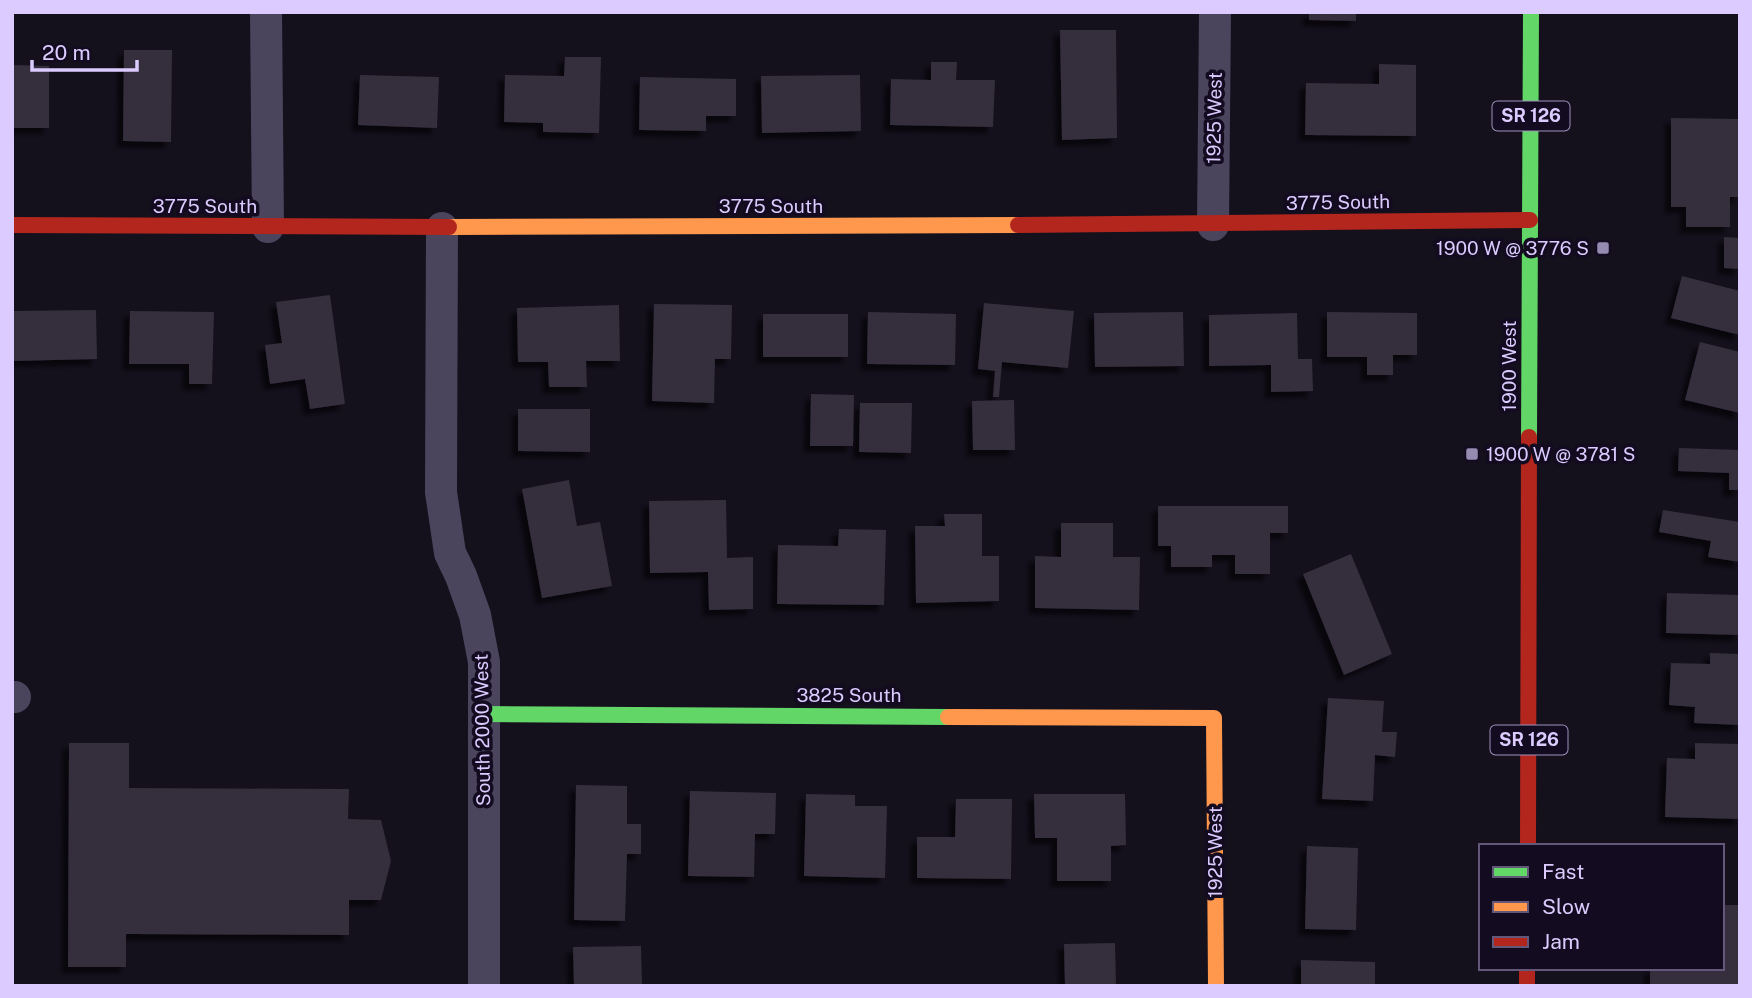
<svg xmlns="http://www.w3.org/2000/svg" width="1752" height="998" font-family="'Public Sans',sans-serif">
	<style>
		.building { fill: #342e3e; filter: url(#shadow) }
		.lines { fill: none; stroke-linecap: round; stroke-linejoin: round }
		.street { stroke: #4a455d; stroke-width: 32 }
		.fast { stroke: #63d668; stroke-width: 16 }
		.slow { stroke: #ff974d; stroke-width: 16 }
		.jam { stroke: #b3261e; stroke-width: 16 }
		.poi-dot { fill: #958ab0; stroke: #130c20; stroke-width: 2.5 }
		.labels { text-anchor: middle; stroke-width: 7; stroke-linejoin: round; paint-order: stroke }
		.shield { fill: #130c20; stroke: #9f92bc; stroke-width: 2 }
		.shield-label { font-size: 18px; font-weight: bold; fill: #dbcbff }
		.street-label { font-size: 19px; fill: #dbcbff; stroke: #130c20 }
		.poi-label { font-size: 19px; fill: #dbcbff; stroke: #130c20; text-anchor: end }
	</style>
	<defs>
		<filter id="shadow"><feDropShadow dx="-6" dy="6" stdDeviation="2" flood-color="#0009"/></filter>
	</defs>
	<rect width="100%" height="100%" fill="#14101c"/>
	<path class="building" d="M 1309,12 L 1356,12 L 1356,21 L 1309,20 Z
		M 1060,30 L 1116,30 L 1117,138 L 1062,140 Z
		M 124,50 L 172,50 L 171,142 L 123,141 Z
		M 565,57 L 601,57 L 599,133 L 543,132 L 543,123 L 504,122 L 505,75 L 564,76 Z
		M 931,62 L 957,62 L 956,80 L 995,80 L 993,127 L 890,125 L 891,79 L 931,80 Z
		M 1379,64 L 1416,65 L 1416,136 L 1305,135 L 1306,83 L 1379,84 Z
		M 12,65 L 49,66 L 49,128 L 12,128 Z
		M 360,75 L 439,77 L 437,128 L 358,125 Z
		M 860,75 L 861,131 L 762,133 L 761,76 Z
		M 640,77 L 736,79 L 736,116 L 706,116 L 706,131 L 639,130 Z
		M 1671,118 L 1740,119 L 1740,197 L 1730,197 L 1730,227 L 1686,227 L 1686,207 L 1671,207 Z
		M 1724,237 L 1740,238 L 1740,269 L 1724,268 Z
		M 1682,276 L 1740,291 L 1740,335 L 1671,318 Z
		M 330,295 L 345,404 L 310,409 L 305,379 L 270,384 L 265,345 L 282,343 L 276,302 Z
		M 984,303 L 1074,311 L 1068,368 L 1002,362 L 999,397 L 993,397 L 995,371 L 978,369 Z
		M 654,304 L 732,305 L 731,359 L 715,359 L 714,403 L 652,401 Z
		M 619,305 L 620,361 L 586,361 L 587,387 L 549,387 L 548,362 L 518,362 L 517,308 Z
		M 96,310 L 97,359 L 12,361 L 12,311 Z
		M 130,311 L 214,312 L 212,384 L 189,384 L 189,364 L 129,364 Z
		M 868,312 L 956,314 L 955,365 L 867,364 Z
		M 1183,312 L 1184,366 L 1095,367 L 1094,313 Z
		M 1327,312 L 1417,313 L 1417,355 L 1393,355 L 1393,375 L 1367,375 L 1367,357 L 1327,357 Z
		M 1297,313 L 1298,359 L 1312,359 L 1313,391 L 1271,392 L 1271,365 L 1209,366 L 1209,315 Z
		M 763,314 L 848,314 L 848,357 L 763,357 Z
		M 1700,342 L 1740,352 L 1740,413 L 1685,400 Z
		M 811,394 L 854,395 L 853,446 L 810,446 Z
		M 1014,400 L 1015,450 L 973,450 L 972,401 Z
		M 860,403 L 912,403 L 911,453 L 859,452 Z
		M 518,409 L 590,409 L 590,452 L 518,451 Z
		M 1679,448 L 1740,450 L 1740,490 L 1729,490 L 1729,473 L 1678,471 Z
		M 569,480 L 577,526 L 600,522 L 612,586 L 542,598 L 522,489 Z
		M 726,500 L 727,558 L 753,557 L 753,609 L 709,610 L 708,572 L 650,573 L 649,501 Z
		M 1158,506 L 1288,506 L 1288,533 L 1270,533 L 1270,574 L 1235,574 L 1235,555 L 1212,555 L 1212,567 L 1171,567 L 1171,546 L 1158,546 Z
		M 1663,510 L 1740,522 L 1740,562 L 1708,557 L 1711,541 L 1659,532 Z
		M 944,514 L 982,514 L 982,556 L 999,556 L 999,601 L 916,603 L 915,526 L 945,526 Z
		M 1061,523 L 1113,523 L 1113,557 L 1140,557 L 1139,610 L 1035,608 L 1035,556 L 1061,557 Z
		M 839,529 L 886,530 L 884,605 L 777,604 L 778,545 L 838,546 Z
		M 1351,554 L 1392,654 L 1344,675 L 1303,574 Z
		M 1667,593 L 1740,595 L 1740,635 L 1666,633 Z
		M 1710,653 L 1740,654 L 1740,725 L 1694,723 L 1695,707 L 1669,705 L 1671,663 L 1710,664 Z
		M 1328,698 L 1384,701 L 1382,732 L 1397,732 L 1395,757 L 1375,755 L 1373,801 L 1322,799 Z
		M 69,743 L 129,743 L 129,788 L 349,789 L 348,819 L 381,820 L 391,861 L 381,900 L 349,900 L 349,935 L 126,934 L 126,967 L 68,967 Z
		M 1695,743 L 1740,744 L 1740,819 L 1665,817 L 1667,758 L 1695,759 Z
		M 576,785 L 627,786 L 627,824 L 641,824 L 641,854 L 627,854 L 625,921 L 574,920 Z
		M 690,791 L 776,793 L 775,834 L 755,834 L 754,877 L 688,876 Z
		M 806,794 L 855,795 L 855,806 L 887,806 L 885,878 L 804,876 Z
		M 1034,794 L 1125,794 L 1126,845 L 1111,846 L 1111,881 L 1057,881 L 1057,838 L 1035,838 Z
		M 956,799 L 1012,799 L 1011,879 L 917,878 L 917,837 L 955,837 Z
		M 1307,846 L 1358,848 L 1356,930 L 1305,929 Z
		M 1722,905 L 1740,905 L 1740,986 L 1650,986 L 1650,968 L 1722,968 Z
		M 1115,943 L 1116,986 L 1065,986 L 1064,944 Z
		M 641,946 L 642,986 L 574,986 L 573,947 Z
		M 1301,960 L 1375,962 L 1375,986 L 1301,986 Z"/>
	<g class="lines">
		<path class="street" d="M 266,12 L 268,227
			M 1213,225 L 1215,12
			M 442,228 L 441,492 L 450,553 L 461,576 L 475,615 L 484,662 L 484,986
			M 12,697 L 15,697"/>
		<path class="fast" d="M 1529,437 L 1531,12
			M 484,714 L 948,717"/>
		<path class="slow" d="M 449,227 L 1018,225
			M 948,717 L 1214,718 L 1216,986"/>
		<path class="jam" d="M 12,225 L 449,227
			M 1018,225 L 1530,220
			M 1528,846 L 1529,437
			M 1527,968 L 1527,986"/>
	</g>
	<g class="poi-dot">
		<rect x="1596" y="241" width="14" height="14" rx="3.5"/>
		<rect x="1465" y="447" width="14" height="14" rx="3.5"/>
	</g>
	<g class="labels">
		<g class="shield">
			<rect x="1492.5" y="101.5" width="77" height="29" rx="5"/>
			<rect x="1490.5" y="725.5" width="77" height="29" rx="5"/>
		</g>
		<g class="shield-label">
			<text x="1531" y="122">SR 126</text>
			<text x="1529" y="746">SR 126</text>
		</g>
		<g class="street-label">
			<text transform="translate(1214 118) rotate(-89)" y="7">1925 West</text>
			<text transform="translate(1338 202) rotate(-1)" y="7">3775 South</text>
			<text x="205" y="213">3775 South</text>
			<text x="771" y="213">3775 South</text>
			<text transform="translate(1509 366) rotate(-90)" y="7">1900 West</text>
			<text x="849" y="702">3825 South</text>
			<text transform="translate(482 730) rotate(-91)" y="7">South 2000 West</text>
			<text transform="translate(1215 852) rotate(-90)" y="7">1925 West</text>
		</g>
		<g class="poi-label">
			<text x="1589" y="255">1900 W @ 3776 S</text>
			<text x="1486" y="461" text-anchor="start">1900 W @ 3781 S</text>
		</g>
	</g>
	<rect width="1752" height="998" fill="none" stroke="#dbcbff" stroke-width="28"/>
	<rect x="1479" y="844" width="245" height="126" fill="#130c20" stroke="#635879" stroke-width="2"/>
	<rect x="1493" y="867" width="35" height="10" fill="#63d668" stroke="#635879" stroke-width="2"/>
	<text x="1542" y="879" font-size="21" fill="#dbcbff">Fast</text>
	<rect x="1493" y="902" width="35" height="10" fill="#ff974d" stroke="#635879" stroke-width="2"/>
	<text x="1542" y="914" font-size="21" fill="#dbcbff">Slow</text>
	<rect x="1493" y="937" width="35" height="10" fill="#b3261e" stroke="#635879" stroke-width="2"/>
	<text x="1542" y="949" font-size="21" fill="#dbcbff">Jam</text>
	<path d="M32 60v10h105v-10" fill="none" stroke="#dbcbff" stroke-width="3.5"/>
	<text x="42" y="60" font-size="21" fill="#dbcbff" stroke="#130c20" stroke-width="5" paint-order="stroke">20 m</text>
</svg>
